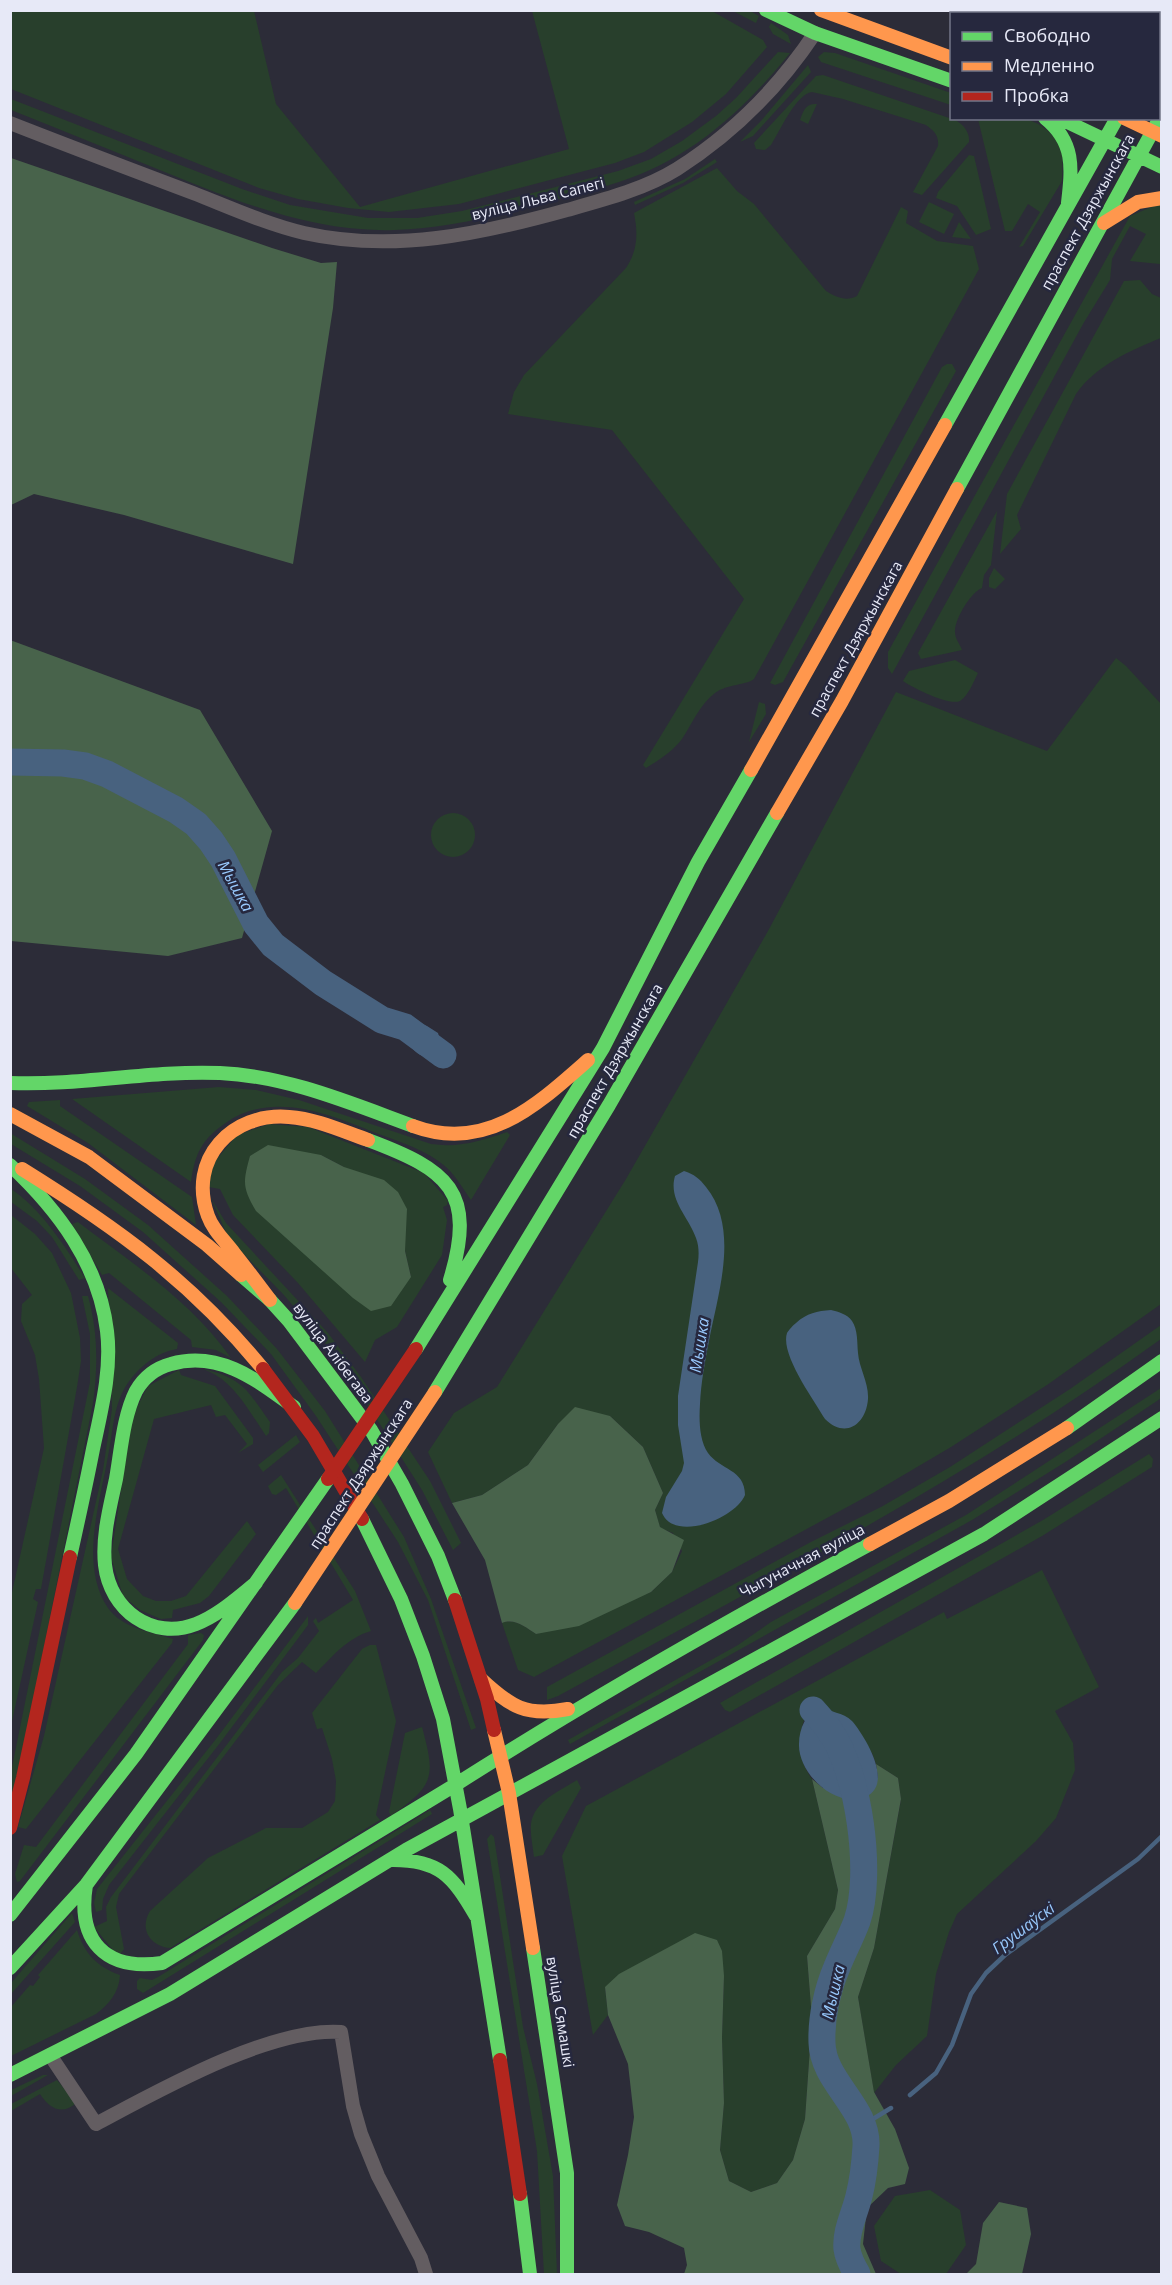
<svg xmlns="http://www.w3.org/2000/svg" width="1172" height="2285" font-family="'Open Sans',sans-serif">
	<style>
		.green { fill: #283f2c; fill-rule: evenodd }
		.forest { fill: #48634b }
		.water { fill: #48627f }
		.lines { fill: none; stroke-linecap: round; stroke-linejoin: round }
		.stream { stroke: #48627f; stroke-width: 4.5 }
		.river { stroke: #48627f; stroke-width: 27 }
		.street { stroke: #635d61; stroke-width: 14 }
		.fast { stroke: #63d668; stroke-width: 14 }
		.slow { stroke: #ff974d; stroke-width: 14 }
		.jam { stroke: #b3261e; stroke-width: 14 }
		.slow-bridge { stroke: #ff974d; stroke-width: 14 }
		.jam-bridge { stroke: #b3261e; stroke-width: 14 }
		.labels { text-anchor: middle; stroke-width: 5; stroke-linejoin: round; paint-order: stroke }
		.street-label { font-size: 15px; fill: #e7e9f7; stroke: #26283e }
		.water-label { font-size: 16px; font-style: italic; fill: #98c8fc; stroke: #26283e }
	</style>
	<rect width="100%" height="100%" fill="#2c2c38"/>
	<path class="green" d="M 10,11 L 254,11 L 276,104 L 360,207 L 569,149 L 532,11 L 712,11 L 763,40 L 767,47 L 726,94 L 692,122 L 644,152 L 615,163 L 459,204 L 389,212 L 348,208 L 298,199 L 259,188 L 11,89 Z
		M 733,11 L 750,11 L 759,16 L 756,23 Z
		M 1040,11 L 1040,10 L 1102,11 L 1098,14 L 1040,13 Z
		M 771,23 L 788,35 L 791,44 L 773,34 L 769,27 Z
		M 778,52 L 790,53 C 745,109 690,160 619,182 C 598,189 575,194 554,200 C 501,214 449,229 394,230 C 309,233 226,197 150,166 C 103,147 57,128 11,110 L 11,99 L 242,189 L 290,205 L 368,218 L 417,218 L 462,211 L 618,171 L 651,159 L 682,141 L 716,116 L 736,98 Z
		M 824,52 L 835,53 L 951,93 L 951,105 L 821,62 L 818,57 Z
		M 808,65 L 811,72 L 753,136 L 740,142 L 761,121 Z
		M 823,75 L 955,120 C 963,124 970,132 969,142 L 922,195 L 913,192 L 938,146 C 939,135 934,131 926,125 L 843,99 L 812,92 C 796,94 780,131 771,145 L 765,150 L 756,149 L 754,143 L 816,76 Z
		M 817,104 L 808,124 L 800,120 C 803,111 806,103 817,104 Z
		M 978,119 C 1022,119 1033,111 1063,147 L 1062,181 L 1023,246 L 1019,247 L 1040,212 L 1028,204 L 1012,231 L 1005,231 Z
		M 969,155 L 974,156 L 991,229 L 976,235 L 957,206 L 936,198 L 938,192 Z
		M 715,159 L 717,162 L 683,183 L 635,205 L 634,202 L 685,179 Z
		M 717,168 L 737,191 L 754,204 L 826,291 C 836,297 846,302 857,296 L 901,207 L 908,211 L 906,223 L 937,241 L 973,246 L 979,269 L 754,679 C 747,685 727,684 715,693 C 700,704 692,724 682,739 C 672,752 659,760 646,768 L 643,765 L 744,599 L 612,430 L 508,414 L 514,392 L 524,375 L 626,268 C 638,250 638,233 634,213 Z
		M 929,202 L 954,214 L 944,234 L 919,222 Z
		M 1161,203 L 1161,263 L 1160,264 L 1130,261 L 1146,234 L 1130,226 L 1112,259 L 1110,280 L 1083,324 L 892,674 L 888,668 L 888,652 L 1130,216 Z
		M 959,222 L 971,239 L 952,237 Z
		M 1140,280 L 1152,294 L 1161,298 L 1161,338 C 1131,350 1095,366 1076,394 L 1017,515 L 1021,529 L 1000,554 L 1007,494 L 1124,281 Z
		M 947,364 L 952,364 L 956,371 L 783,682 L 775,685 L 770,683 L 942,367 Z
		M 997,511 L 991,565 L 984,575 L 982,588 C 971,592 954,620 955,632 C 955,639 960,644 962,650 L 921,659 L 918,653 Z
		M 994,568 L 1005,579 L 995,589 L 989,587 L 989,578 Z
		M 1116,658 L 1126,666 L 1161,704 L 1161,1304 L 1047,1385 L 951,1447 L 873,1493 L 534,1677 L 518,1670 L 502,1623 C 515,1618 525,1627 536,1634 L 651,1592 L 672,1572 L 682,1551 L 673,1533 L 660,1528 L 655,1510 L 663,1493 L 643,1447 L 610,1416 L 558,1424 L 528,1465 L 482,1495 L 452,1503 L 428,1452 L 454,1413 L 497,1387 L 626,1179 L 768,931 L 896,692 L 1047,751 Z
		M 955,660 L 978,673 C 974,681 968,696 960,701 C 949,706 913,688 903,681 L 909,671 Z
		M 759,702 L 765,704 L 766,714 L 749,742 Z
		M431 835a22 22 0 1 1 44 0a22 22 0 1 1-44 0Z
		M 219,1087 L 256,1090 L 299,1100 L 431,1144 C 459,1148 481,1141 507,1132 L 510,1135 L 471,1200 C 463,1189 456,1176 446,1167 C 427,1150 400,1142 376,1133 C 329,1114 273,1091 227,1122 C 202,1139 195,1153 191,1182 L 72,1099 Z
		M 60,1100 L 60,1106 L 192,1197 L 196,1225 L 88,1143 L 27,1106 L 29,1102 Z
		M 269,1124 L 308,1127 L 424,1173 L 448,1201 L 447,1205 L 443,1207 L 447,1220 L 442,1255 L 397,1327 L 375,1340 L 365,1362 L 298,1283 L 233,1215 L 220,1189 L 209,1187 L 211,1166 L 237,1135 ZM 321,1155 L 344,1167 L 405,1232 L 405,1251 L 411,1277 Z
		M 10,1133 L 85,1179 L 148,1225 L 227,1296 L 277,1349 L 325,1411 L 404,1537 L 431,1599 L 476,1728 L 471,1730 L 428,1600 L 398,1542 L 316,1416 L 271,1354 L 221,1302 L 143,1232 L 80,1186 L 11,1144 Z
		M 10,1188 C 43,1211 64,1245 85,1278 L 79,1280 L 52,1237 L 37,1221 L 11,1202 Z
		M 211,1198 L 226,1223 L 328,1333 L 361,1377 L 430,1481 L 461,1543 L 453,1550 L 422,1490 L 353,1382 L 326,1344 L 283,1294 L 229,1239 Z
		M 11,1215 L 35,1234 L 52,1253 L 71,1293 L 80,1338 L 81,1361 L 77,1387 L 41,1589 L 36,1589 L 33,1599 L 38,1602 L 11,1726 L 11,1597 L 44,1448 L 39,1379 L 35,1355 L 21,1321 L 22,1304 L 32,1295 L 11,1268 Z
		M 78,1222 C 132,1263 192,1302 231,1358 L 216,1350 L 192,1347 L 191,1340 L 109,1273 L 102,1275 L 72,1224 Z
		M 108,1288 L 178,1343 L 177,1349 C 152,1353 129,1375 120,1398 C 113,1415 112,1437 108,1456 C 100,1503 79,1565 108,1608 C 122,1628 151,1632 173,1639 L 172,1643 L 26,1829 L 18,1827 L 44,1736 L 103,1470 L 112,1409 Z
		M 82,1296 L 88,1296 C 98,1332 98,1367 93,1403 L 11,1811 L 11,1772 L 90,1382 L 90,1334 Z
		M 1161,1325 L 1161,1339 C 972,1476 763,1584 558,1696 L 547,1700 L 547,1687 L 809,1543 L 881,1507 L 950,1467 L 1070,1389 Z
		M 203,1369 C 243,1378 248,1391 270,1422 L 269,1433 L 266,1436 C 249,1411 233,1379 203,1369 Z
		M 179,1370 L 181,1375 L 215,1386 L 253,1438 L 253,1444 L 238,1453 L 247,1444 L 225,1415 L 216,1417 L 211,1405 L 154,1419 L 118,1549 L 127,1579 L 143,1596 L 156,1601 L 171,1601 L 186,1596 L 247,1521 L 256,1534 L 209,1596 L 200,1603 L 173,1610 L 172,1618 L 161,1619 L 140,1610 L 123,1596 L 111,1557 L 132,1417 L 148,1386 Z
		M 1161,1388 L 1161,1398 L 1157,1401 L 1067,1461 L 972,1520 L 570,1744 L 568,1740 L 738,1645 L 771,1622 L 966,1515 Z
		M 296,1435 L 300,1442 L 263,1472 L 258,1465 Z
		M 1149,1454 L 1153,1459 L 1152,1467 L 1042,1536 L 730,1712 L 725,1710 L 720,1703 L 1043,1520 Z
		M 281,1475 L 355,1591 L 371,1631 C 347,1638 333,1656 316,1673 L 302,1662 L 278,1685 L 119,1894 L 116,1907 L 124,1949 L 121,1953 L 117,1955 L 94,1927 L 107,1921 L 106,1907 L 111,1897 L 282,1672 L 298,1658 L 319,1631 L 313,1621 L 316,1618 L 318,1623 L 353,1600 L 286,1488 L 276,1495 L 272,1494 L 268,1486 Z
		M 1042,1570 L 1099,1687 L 1055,1711 L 1073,1743 L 1075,1770 L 1056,1818 L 1036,1841 L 957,1914 L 949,1932 L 936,1974 L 927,2036 L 896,2065 L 874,2093 L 858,1997 L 874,1948 L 901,1800 L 898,1778 L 876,1764 L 872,1753 L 804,1720 C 797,1741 799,1761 812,1779 L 838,1890 L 835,1909 L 807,1956 L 812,2019 L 805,2119 L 793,2160 L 777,2183 L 751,2192 L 729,2181 L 720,2150 L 724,2103 L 722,2038 L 724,1976 L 605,1987 L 608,2015 L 593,2035 L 562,1856 L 586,1806 L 944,1612 L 947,1619 Z
		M 308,1616 L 308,1625 L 220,1743 L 109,1885 L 103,1899 L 102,1910 L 96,1912 L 94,1903 L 97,1889 L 216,1739 Z
		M 201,1633 L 204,1635 L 203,1640 L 20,1881 L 17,1882 L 15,1874 L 24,1845 L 36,1847 L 188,1644 L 188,1635 Z
		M 370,1645 L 376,1645 L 396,1721 L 376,1815 L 380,1820 L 170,1948 C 150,1946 139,1929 150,1911 L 208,1858 L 266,1828 L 302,1828 L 328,1812 L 335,1801 L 336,1781 L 332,1759 L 322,1728 L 317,1729 L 312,1713 L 362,1649 Z
		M 422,1727 C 436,1778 434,1785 391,1816 L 389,1812 L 405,1733 Z
		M 577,1780 L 581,1788 L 543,1855 L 534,1857 C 533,1847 530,1835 531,1824 C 534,1801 560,1791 577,1780 Z
		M 430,1810 L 432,1814 L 143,1993 L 137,1989 L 137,1981 L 140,1978 L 152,1980 L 158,1977 Z
		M 491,1834 L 494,1837 L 523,2027 L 537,2084 L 553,2176 L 557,2274 L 544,2274 L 537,2151 L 487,1839 Z
		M 72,1913 L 75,1922 L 11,1994 L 11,1983 Z
		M 77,1930 C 84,1953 97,1967 120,1975 C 119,1993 109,2004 96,2014 L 11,2056 L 11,2007 L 30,1985 L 33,1986 L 40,1977 L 38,1975 Z
		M 43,2075 L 48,2075 L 11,2096 L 11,2090 Z
		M 57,2080 L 76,2103 C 62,2116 49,2108 40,2094 L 11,2111 L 11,2104 Z
		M 930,2190 L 960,2210 L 966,2245 L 946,2274 L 901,2274 L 881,2261 L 874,2226 L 895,2196 Z"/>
	<path class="forest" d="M 11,158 L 272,248 L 321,263 L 337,262 L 333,308 L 293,564 L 124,515 L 34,494 L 11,505 Z
		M 10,640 L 200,710 L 272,831 L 242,938 L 168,956 L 11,941 Z
		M 268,1145 L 321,1155 L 344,1167 L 384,1180 L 398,1192 L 407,1209 L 405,1251 L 411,1277 L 391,1306 L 371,1311 L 353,1298 L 256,1211 C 242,1187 243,1182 250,1156 Z
		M 575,1407 L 610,1416 L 643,1447 L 663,1493 L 655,1510 L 660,1527 L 684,1540 L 672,1572 L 651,1592 L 579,1626 L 536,1634 C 525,1627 515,1618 502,1623 L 485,1560 L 452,1503 L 482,1495 L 528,1465 L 558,1424 Z
		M 876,1764 L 898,1778 L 901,1799 L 874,1948 L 858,1997 L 874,2092 L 895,2129 L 909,2168 L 905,2184 L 888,2188 L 867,2208 L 863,2244 L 876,2274 L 684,2274 L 687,2265 L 684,2248 L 649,2232 L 625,2226 L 617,2205 L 628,2155 L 634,2117 L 628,2064 L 608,2015 L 605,1987 L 619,1974 L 695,1933 L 717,1940 L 722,1951 L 724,1976 L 722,2038 L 724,2103 L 720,2150 L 729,2181 L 751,2192 L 777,2183 L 793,2160 L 805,2119 L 812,2019 L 807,1956 L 835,1909 L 838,1890 L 812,1779 L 823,1788 L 878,1778 Z
		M 999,2202 L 1027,2208 L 1031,2234 L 1022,2274 L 966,2274 L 976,2264 L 983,2223 Z"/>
	<path class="water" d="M 386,1017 L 402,1022 L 416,1021 L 427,1026 L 438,1033 L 441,1044 L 447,1049 L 442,1059 C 435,1055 430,1059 423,1056 C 414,1053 411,1045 405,1039 C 396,1032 387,1033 382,1022 Z
		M 684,1171 C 694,1174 700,1179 706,1187 C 740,1229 718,1293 709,1341 C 705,1361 701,1383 700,1404 C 699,1419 699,1440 708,1453 C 720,1470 745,1469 745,1495 C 736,1518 675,1543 662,1513 L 666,1497 L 682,1471 L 684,1463 L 678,1425 L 678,1396 L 698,1262 C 699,1254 699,1246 696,1238 C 689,1217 668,1200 675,1176 Z
		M 831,1310 C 839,1312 847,1314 852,1321 C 858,1330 857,1342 858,1353 C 859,1368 869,1383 868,1399 C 866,1425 845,1439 825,1419 C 814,1400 780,1354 787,1333 C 789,1330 793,1325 796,1323 C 807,1313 817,1311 831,1310 Z
		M 820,1705 C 830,1713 843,1712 852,1721 C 865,1736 895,1785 865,1797 C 835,1809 798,1773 799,1744 C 799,1728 806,1714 820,1705 Z"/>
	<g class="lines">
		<path class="stream" d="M 910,2095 L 936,2073 L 952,2045 L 971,1994 L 986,1973 L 1005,1955 L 1138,1859 L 1162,1836
			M 863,2125 L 891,2108"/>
		<path class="river" d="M 10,762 L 63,763 L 85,766 L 107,774 L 176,810 L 196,824 L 211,841 L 223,859 L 256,924 L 273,945 L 323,983 L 382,1020 L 405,1027 L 443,1055
			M 813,1710 C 819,1717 825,1723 830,1731 C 859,1772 873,1874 857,1921 C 851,1937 843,1952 837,1967 C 827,1990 821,2019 822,2043 C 823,2082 868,2107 866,2146 C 865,2163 863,2180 859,2196 C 855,2213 845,2232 847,2249 C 848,2258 853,2267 857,2274"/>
		<path class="street" d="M 10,123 C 71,147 132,170 193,193 C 229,207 266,224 304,233 C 393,253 481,234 567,210 C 603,200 645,189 677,169 C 732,134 779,87 815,33
			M 50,2055 L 96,2124 C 158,2091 271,2027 341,2032 L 353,2106 L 361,2134 L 378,2176 L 421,2258 L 426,2274"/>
		<path class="fast" d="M 766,10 L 815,33 L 952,81
			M 1045,118 C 1075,142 1072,168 1068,203
			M 1059,118 L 1162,167
			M 945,425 L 1117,118
			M 957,489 L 1162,114
			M 10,1083 C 80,1086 150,1070 220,1073 C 287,1076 350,1103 413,1126
			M 368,1140 C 448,1170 477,1191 450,1280
			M 10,1165 C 58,1210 99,1264 107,1331 C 112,1370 101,1411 93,1449 C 86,1485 78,1521 70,1557
			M 241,1275 L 270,1300 L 289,1321 L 371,1430 L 402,1484 L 438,1556 L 455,1600
			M 416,1349 L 603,1048 L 698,862 L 751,770
			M 435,1392 L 609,1105 L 777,813
			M 1067,1428 L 1162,1361
			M 362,1519 L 401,1599 L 423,1656 L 443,1719 L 460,1809 L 500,2060
			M 256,1583 C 237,1598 219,1615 196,1624 C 152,1641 110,1610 105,1565 C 102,1536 110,1507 116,1479 C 121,1451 123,1417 136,1391 C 144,1377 156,1368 171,1364 C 219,1350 257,1380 294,1407
			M 455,1785 C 590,1699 729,1620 870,1544
			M 461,1820 L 984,1534 L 1162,1418
			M 390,1860 C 439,1859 453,1876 476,1916
			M 86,1885 C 77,1941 105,1971 162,1963 L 455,1785
			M 10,1915 L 136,1754 L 328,1479
			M 533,1948 L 567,2173 L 567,2274
			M 10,1968 L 86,1885 L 295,1603
			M 10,2075 L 170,1994 L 406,1850 L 461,1820
			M 520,2194 L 530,2274"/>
		<path class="slow" d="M 821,10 L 952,58
			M 1124,118 L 1162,136
			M 1104,223 L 1138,202 L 1162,198
			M 751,770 L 945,425
			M 777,813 L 842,701 L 957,489
			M 10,1114 L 89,1157 L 207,1245 L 241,1275
			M 413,1126 C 486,1153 537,1105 588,1060
			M 22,1169 C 117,1228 191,1281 263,1369
			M 270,1300 C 258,1284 246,1268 234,1253 C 224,1240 213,1230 208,1216 C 187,1159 232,1112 289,1117 C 317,1119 342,1131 368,1140
			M 870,1544 L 949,1501 L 1067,1428
			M 481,1679 C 511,1707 526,1717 568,1709
			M 494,1730 L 509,1793 L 533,1948"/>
		<path class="jam" d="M 1158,46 L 1162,41
			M 263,1369 L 313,1436 L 362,1519
			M 455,1600 L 487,1699 L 494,1730
			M 10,1828 L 23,1778 L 70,1557
			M 500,2060 L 520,2194"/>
		<path class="slow-bridge" d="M 295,1603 L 435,1392"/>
		<path class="jam-bridge" d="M 328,1479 L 416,1349"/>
	</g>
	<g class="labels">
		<g class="street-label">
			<text transform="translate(538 199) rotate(-14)" y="5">вуліца Льва Сапегі</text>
			<text transform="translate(1088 212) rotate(-61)" y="5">праспект Дзяржынскага</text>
			<text transform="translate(856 639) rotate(-61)" y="5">праспект Дзяржынскага</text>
			<text transform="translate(615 1061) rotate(-60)" y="5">праспект Дзяржынскага</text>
			<text transform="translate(333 1353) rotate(53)" y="5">вуліца Алібегава</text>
			<text transform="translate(361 1474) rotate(-57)" y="5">праспект Дзяржынскага</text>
			<text transform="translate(802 1561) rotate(-28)" y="5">Чыгуначная вуліца</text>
			<text transform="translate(560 2012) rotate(81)" y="5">вуліца Сямашкі</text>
		</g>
		<g class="water-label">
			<text transform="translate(236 886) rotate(61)" y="6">Мышка</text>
			<text transform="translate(699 1345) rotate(-81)" y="6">Мышка</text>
			<text transform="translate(1023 1928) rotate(-37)" y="6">Грушаўскі</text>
			<text transform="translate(833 1992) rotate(-77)" y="6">Мышка</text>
		</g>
	</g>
	<rect width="1172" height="2285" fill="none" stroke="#e7e9f7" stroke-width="24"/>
	<rect x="950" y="12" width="210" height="108" fill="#26283e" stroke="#737588" stroke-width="1.5"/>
	<rect x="962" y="32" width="30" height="9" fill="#63d668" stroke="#737588" stroke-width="1.5"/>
	<text x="1004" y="42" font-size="18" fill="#e7e9f7">Свободно</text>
	<rect x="962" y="62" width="30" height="9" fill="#ff974d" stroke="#737588" stroke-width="1.5"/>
	<text x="1004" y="72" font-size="18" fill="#e7e9f7">Медленно</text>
	<rect x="962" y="92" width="30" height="9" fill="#b3261e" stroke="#737588" stroke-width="1.5"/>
	<text x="1004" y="102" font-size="18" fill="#e7e9f7">Пробка</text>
</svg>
